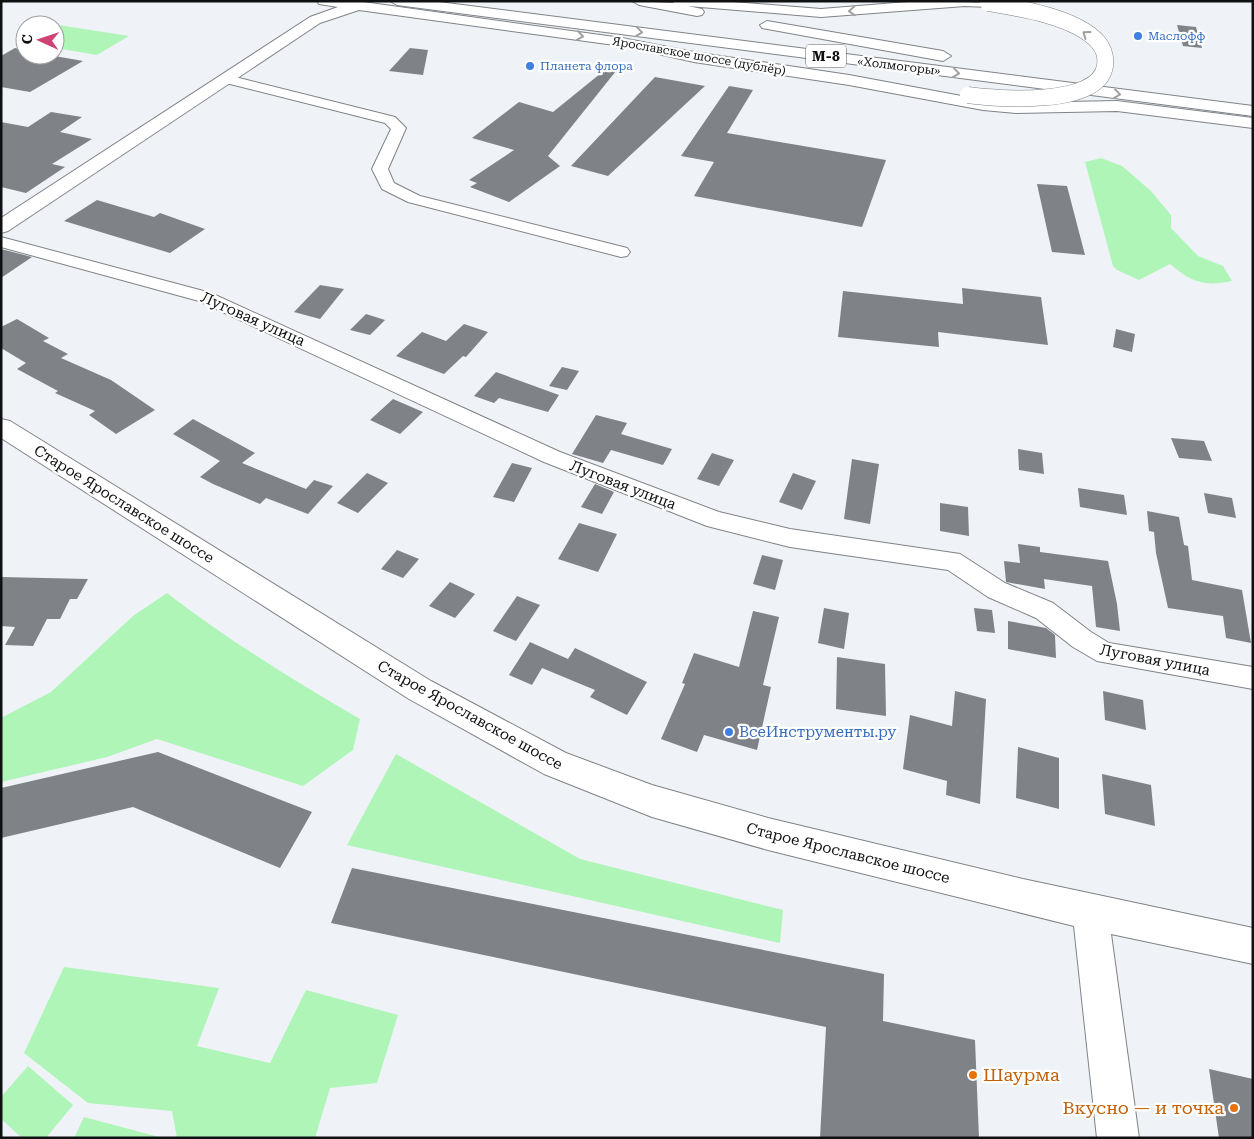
<svg xmlns="http://www.w3.org/2000/svg" width="1254" height="1139" font-family="'Roboto Serif',serif">
	<style>
		.green { fill: #aef5b7 }
		.building { fill: #7f8387 }
		.lines { fill: none; stroke-linecap: round; stroke-linejoin: round }
		.minor-casing { stroke: #7f8387; stroke-width: 2 }
		.tertiary-casing { stroke: #7f8387; stroke-width: 2 }
		.secondary-casing { stroke: #7f8387; stroke-width: 2 }
		.trunk-casing { stroke: #7f8387; stroke-width: 2 }
		.minor { fill: #fff; fill-rule: evenodd }
		.tertiary { fill: #fff; fill-rule: evenodd }
		.secondary { fill: #fff; fill-rule: evenodd }
		.trunk { fill: #fff; fill-rule: evenodd }
		.tertiary-bridge-casing { stroke: #7f8387; stroke-width: 17; stroke-linecap: butt }
		.tertiary-bridge { stroke: #fff; stroke-width: 16 }
		.oneway { stroke: #9f9fa0 }
		.shop-dot { fill: #3f7fe0; stroke: #fff; stroke-width: 2 }
		.food-dot { fill: #e8710a; stroke: #fff; stroke-width: 2 }
		.labels { text-anchor: middle; stroke-width: 4.5; stroke-linejoin: round; paint-order: stroke }
		.far-shop-label { font-size: 12px; fill: #366cbe; stroke: #fff; text-anchor: start }
		.far-street-label { font-size: 12px; fill: #0e1012; stroke: #fff }
		.shield { fill: #fff; stroke: #565859; stroke-width: 1 }
		.shield-label { font-size: 14px; font-weight: bold; fill: #0e1012 }
		.street-label { font-size: 15px; fill: #0e1012; stroke: #fff }
		.shop-label { font-size: 15px; fill: #366cbe; stroke: #fff; text-anchor: start }
		.near-food-label { font-size: 18px; fill: #c56008; stroke: #fff; text-anchor: start }
	</style>
	<rect width="100%" height="100%" fill="#eff3f8"/>
	<path class="green" d="M 58,25 L 129,36 L 97,55 L 55,48 L 55,26 Z
		M 1101,158 L 1122,166 L 1151,191 L 1171,215 L 1171,228 L 1198,256 L 1223,266 L 1232,281 C 1204,287 1191,282 1170,264 L 1139,280 L 1117,270 L 1113,266 L 1085,162 Z
		M 167,593 C 228,640 293,680 360,719 L 353,750 L 303,786 L 157,739 L 107,757 L 1,782 L 1,718 L 51,692 L 133,616 Z
		M 396,754 L 580,859 L 783,910 L 780,943 L 347,845 Z
		M 64,967 L 219,988 L 197,1046 L 270,1063 L 306,990 L 398,1015 L 377,1083 L 330,1088 L 315,1138 L 177,1138 L 172,1111 L 88,1103 L 24,1053 Z
		M 28,1066 L 73,1105 L 46,1138 L 22,1138 L 1,1119 L 1,1097 Z
		M 84,1117 L 159,1137 L 74,1138 Z"/>
	<path class="building" d="M 1177,25 L 1196,27 L 1202,48 L 1183,46 Z
		M 15,48 L 25,50 L 25,55 L 49,55 L 83,61 L 30,92 L 1,87 L 1,56 Z
		M 410,48 L 428,50 L 423,75 L 389,71 Z
		M 611,65 L 616,71 L 548,156 L 560,166 L 509,202 L 470,187 L 477,183 L 469,180 L 514,150 L 472,138 L 519,102 L 553,112 Z
		M 655,77 L 705,86 L 608,176 L 571,166 Z
		M 729,86 L 753,90 L 727,133 L 886,160 L 862,227 L 694,196 L 714,162 L 681,156 Z
		M 51,112 L 82,117 L 60,132 L 92,139 L 52,164 L 65,167 L 26,193 L 1,187 L 1,122 L 28,127 Z
		M 1037,184 L 1067,186 L 1085,255 L 1052,252 Z
		M 97,200 L 154,217 L 160,213 L 205,229 L 170,253 L 64,221 Z
		M 1,249 L 32,257 L 1,278 Z
		M 320,285 L 344,289 L 320,319 L 294,312 Z
		M 962,288 L 1041,297 L 1048,345 L 938,332 L 939,347 L 838,337 L 843,291 L 963,304 Z
		M 366,314 L 385,320 L 370,335 L 350,330 Z
		M 17,319 L 49,338 L 43,341 L 68,354 L 61,358 L 111,380 L 155,410 L 116,434 L 89,415 L 95,411 L 55,393 L 58,391 L 17,369 L 26,363 L 1,348 L 1,327 Z
		M 464,324 L 488,332 L 466,357 L 463,356 L 444,374 L 396,356 L 422,332 L 446,341 Z
		M 1116,329 L 1135,334 L 1132,352 L 1113,347 Z
		M 562,367 L 579,371 L 567,390 L 549,386 Z
		M 496,372 L 559,395 L 548,412 L 499,398 L 494,403 L 474,396 Z
		M 393,399 L 423,412 L 400,434 L 370,420 Z
		M 596,415 L 627,423 L 621,434 L 672,449 L 663,465 L 611,450 L 603,463 L 572,454 Z
		M 193,419 L 255,453 L 242,463 L 306,489 L 314,480 L 333,486 L 308,514 L 266,498 L 260,504 L 213,484 L 200,477 L 220,461 L 173,434 Z
		M 1171,438 L 1204,441 L 1212,461 L 1179,458 Z
		M 1018,449 L 1042,453 L 1044,474 L 1019,470 Z
		M 712,453 L 734,460 L 719,486 L 697,479 Z
		M 852,459 L 879,464 L 870,524 L 844,519 Z
		M 512,463 L 532,468 L 514,502 L 493,497 Z
		M 367,473 L 388,483 L 358,513 L 337,503 Z
		M 793,473 L 816,481 L 802,510 L 779,502 Z
		M 595,484 L 614,492 L 602,514 L 581,507 Z
		M 1078,488 L 1124,495 L 1127,515 L 1080,507 Z
		M 1204,493 L 1232,498 L 1236,518 L 1208,513 Z
		M 940,503 L 968,507 L 969,536 L 940,531 Z
		M 1147,511 L 1179,517 L 1184,545 L 1188,546 L 1192,580 L 1242,590 L 1251,643 L 1226,638 L 1223,616 L 1168,608 L 1156,553 L 1154,532 L 1149,531 Z
		M 579,523 L 617,534 L 598,572 L 558,559 Z
		M 1018,544 L 1040,547 L 1040,552 L 1108,561 L 1117,604 L 1120,631 L 1096,627 L 1092,586 L 1044,579 L 1045,589 L 1006,582 L 1004,561 L 1020,563 Z
		M 397,550 L 419,559 L 403,578 L 381,569 Z
		M 762,555 L 783,560 L 775,590 L 753,584 Z
		M 1,577 L 88,579 L 77,599 L 70,599 L 60,619 L 47,619 L 33,646 L 5,645 L 15,627 L 1,626 Z
		M 450,582 L 475,594 L 455,618 L 429,606 Z
		M 517,596 L 540,605 L 516,641 L 493,631 Z
		M 824,608 L 849,613 L 844,649 L 818,643 Z
		M 974,608 L 992,610 L 995,633 L 977,631 Z
		M 753,611 L 779,617 L 763,685 L 771,687 L 757,750 L 704,735 L 697,752 L 661,739 L 685,684 L 682,683 L 694,653 L 739,667 Z
		M 1008,621 L 1046,628 L 1055,635 L 1056,658 L 1008,649 Z
		M 530,642 L 568,659 L 575,648 L 647,682 L 627,715 L 590,697 L 595,690 L 542,668 L 532,685 L 509,675 Z
		M 837,657 L 885,664 L 886,716 L 836,709 Z
		M 955,691 L 986,699 L 980,804 L 946,795 L 947,781 L 903,769 L 910,715 L 952,726 Z
		M 1103,691 L 1143,700 L 1146,730 L 1105,720 Z
		M 1018,747 L 1059,758 L 1059,809 L 1016,798 Z
		M 158,752 L 312,812 L 280,868 L 133,807 L 1,838 L 1,788 Z
		M 1102,774 L 1151,785 L 1155,826 L 1105,814 Z
		M 352,868 L 884,974 L 883,1021 L 975,1040 L 979,1138 L 820,1138 L 826,1027 L 331,923 Z
		M 1209,1069 L 1253,1079 L 1253,1138 L 1219,1138 Z"/>
	<g class="lines">
		<defs>
			<path id="minor" d="M 227,75 L 395,117 L 406,128 L 388,169 L 394,183 L 420,196 L 627,248 L 630,252 L 627,256 L 621,257 L 408,202 L 382,189 L 372,169 L 391,129 L 385,123 L 222,82 L 220,79 Z
				M 1,237 L 211,293 L 560,452 L 719,512 L 790,529 L 960,554 L 1005,583 L 1053,603 L 1091,632 L 1109,643 L 1253,667 L 1253,689 L 1097,661 L 1073,647 L 1036,618 L 988,597 L 948,570 L 790,547 L 707,526 L 544,462 L 199,301 L 1,247 Z"/>
			<path id="tertiary" d="M 317,1 L 356,1 L 622,38 L 694,52 L 849,75 L 983,100 L 1016,103 L 1117,101 L 1253,118 L 1253,128 L 1117,111 L 1016,113 L 983,110 L 849,85 L 694,62 L 622,46 L 359,10 L 320,23 L 8,231 L 1,233 L 1,218 L 310,17 L 338,7 L 319,4 Z
				M 632,1 L 674,3 L 672,1 L 720,1 L 821,9 L 920,1 L 995,3 L 988,7 L 965,6 L 821,17 L 688,6 L 702,9 L 704,12 L 702,15 L 697,16 L 639,5 Z
				M 767,21 L 943,51 L 951,56 L 943,61 L 762,28 L 760,25 Z"/>
			<path id="secondary" d="M 1,419 L 10,421 L 431,681 L 566,753 L 652,785 L 768,818 L 1023,879 L 1253,928 L 1253,964 L 1111,934 L 1139,1138 L 1097,1138 L 1074,926 L 768,850 L 652,817 L 544,774 L 409,699 L 1,438 Z"/>
			<path id="trunk" d="M 390,1 L 431,1 L 1253,106 L 1253,116 L 397,5 Z"/>
		</defs>
		<use href="#minor" class="minor-casing"/>
		<use href="#tertiary" class="tertiary-casing"/>
		<use href="#secondary" class="secondary-casing"/>
		<use href="#trunk" class="trunk-casing"/>
		<use href="#minor" class="minor"/>
		<use href="#tertiary" class="tertiary"/>
		<use href="#secondary" class="secondary"/>
		<use href="#trunk" class="trunk"/>
		<defs>
			<path id="tertiary-bridge" d="M 968,95 C 996,99 1099,107 1105,66 C 1106,57 1105,50 1098,42 C 1076,17 1019,8 988,3"/>
		</defs>
		<use href="#tertiary-bridge" class="tertiary-bridge-casing"/>
		<use href="#tertiary-bridge" class="tertiary-bridge"/>
	</g>
	<defs><path id="oneway-chevron" d="M-2-3.5L2.5 0L-2 3.5" fill="none" stroke-width="1.6" stroke-linecap="round" stroke-linejoin="round" transform="scale(1.25)"/></defs>
	<g class="oneway">
		<use href="#oneway-chevron" transform="translate(852 11) rotate(177)"/>
		<use href="#oneway-chevron" transform="translate(639 32) rotate(7)"/>
		<use href="#oneway-chevron" transform="translate(1086 34) rotate(-144)"/>
		<use href="#oneway-chevron" transform="translate(580 36) rotate(8)"/>
		<use href="#oneway-chevron" transform="translate(956 73) rotate(7)"/>
		<use href="#oneway-chevron" transform="translate(1117 94) rotate(7)"/>
	</g>
	<g class="shop-dot">
		<circle cx="1138" cy="36" r="5"/>
		<circle cx="530" cy="66" r="5"/>
		<circle cx="729" cy="732" r="5"/>
	</g>
	<g class="food-dot">
		<circle cx="973" cy="1075" r="5"/>
		<circle cx="1234" cy="1108" r="5"/>
	</g>
	<g class="labels">
		<g class="far-shop-label">
			<text x="1148" y="40">Маслофф</text>
			<text x="540" y="70">Планета флора</text>
		</g>
		<g class="far-street-label">
			<text transform="translate(699 56) rotate(10)" y="4">Ярославское шоссе (дублёр)</text>
			<text transform="translate(899 66) rotate(7)" y="4">«Холмогоры»</text>
		</g>
		<rect class="shield" x="806" y="44.5" width="40" height="23" rx="4"/>
		<g class="shield-label">
			<text x="826" y="61">М-8</text>
		</g>
		<g class="street-label">
			<text transform="translate(253 319) rotate(24)" y="5">Луговая улица</text>
			<text transform="translate(623 485) rotate(21)" y="5">Луговая улица</text>
			<text transform="translate(124 504) rotate(32)" y="5">Старое Ярославское шоссе</text>
			<text transform="translate(1155 660) rotate(11)" y="5">Луговая улица</text>
			<text transform="translate(470 715) rotate(29)" y="5">Старое Ярославское шоссе</text>
			<text transform="translate(848 853) rotate(14)" y="5">Старое Ярославское шоссе</text>
		</g>
		<g class="shop-label">
			<text x="739" y="737">ВсеИнструменты.ру</text>
		</g>
		<g class="near-food-label">
			<text x="983" y="1081">Шаурма</text>
			<text x="1224" y="1114" text-anchor="end">Вкусно — и точка</text>
		</g>
	</g>
	<rect width="1254" height="1139" fill="none" stroke="#0e1012" stroke-width="5"/>
	<g transform="translate(40 40) rotate(273)"><circle r="24" fill="#ffffff" stroke="#9f9fa0"/>
	<path d="M0-4L9 19L0 12L-9 19Z" fill="#cf4273"/>
	<text y="-8" font-size="14" font-weight="bold" text-anchor="middle" fill="#0e1012">С</text>
	</g>
</svg>
